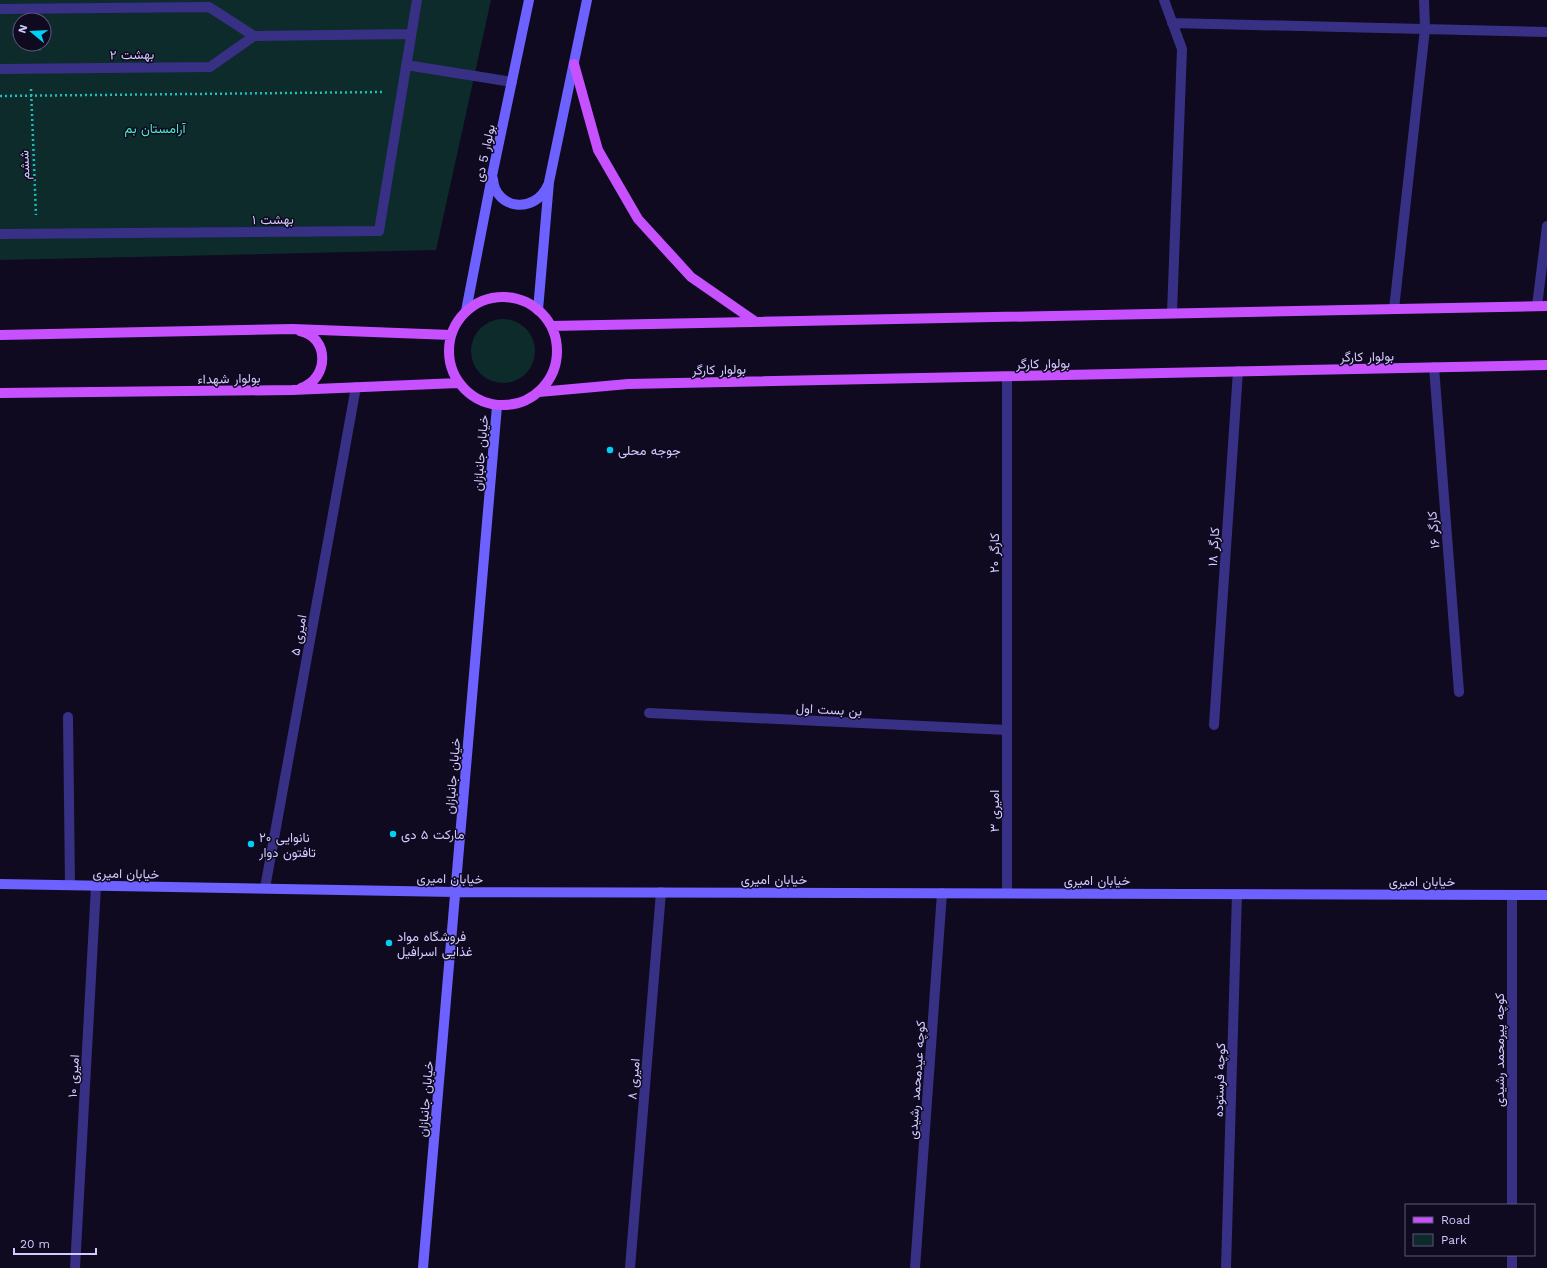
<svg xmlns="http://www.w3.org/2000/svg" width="1547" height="1268" font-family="'Work Sans',Vazirmatn,sans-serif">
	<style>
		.green { fill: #0d2b2b; fill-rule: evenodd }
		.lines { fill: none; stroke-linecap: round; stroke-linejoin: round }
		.path { stroke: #20bdbb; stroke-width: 2.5; stroke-dasharray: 2 3; stroke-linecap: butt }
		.lane { stroke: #383085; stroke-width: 10 }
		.street { stroke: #383085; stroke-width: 10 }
		.secondary { stroke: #6d61ff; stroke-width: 10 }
		.primary { stroke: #c751ff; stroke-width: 10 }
		.poi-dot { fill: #00d0f5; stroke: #0f0a20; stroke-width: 1.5 }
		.labels { text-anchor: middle; stroke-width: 3; stroke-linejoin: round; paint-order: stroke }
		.street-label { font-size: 13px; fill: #d3caff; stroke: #0f0a20 }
		.park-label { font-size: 13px; fill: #49eccb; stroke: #0f0a20 }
		.poi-label { font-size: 13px; fill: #d3caff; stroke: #0f0a20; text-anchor: start }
	</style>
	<rect width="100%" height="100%" fill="#0f0a20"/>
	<path class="green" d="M 0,0 L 491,0 L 436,250 L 0,260 ZM 20,20 L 44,20 L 44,44 L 20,44 Z
		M471 351a32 32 0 1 1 64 0a32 32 0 1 1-64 0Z"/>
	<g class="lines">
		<path class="path" d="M 44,39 L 50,27
			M 39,50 L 42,44
			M 31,89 L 36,215
			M 0,96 L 383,92"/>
		<path class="lane" d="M 0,9 L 209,7 L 254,36
			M 254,36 L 411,34
			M 406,65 L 512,82
			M 0,69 L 210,67 L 254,36
			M 0,234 L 379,231 L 417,0
			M 1434,367 L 1459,692
			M 649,713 L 1007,730
			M 68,717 L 70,885
			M 1214,725 L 1238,371
			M 1512,1205 L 1512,895
			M 75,1268 L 96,886
			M 630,1268 L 661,892
			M 915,1268 L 942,893
			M 1226,1268 L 1237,894
			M 1512,1268 L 1512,1255"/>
		<path class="street" d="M 1164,0 L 1182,49 L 1172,313
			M 1172,23 L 1547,32
			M 1537,306 L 1547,226
			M 1394,309 L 1425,29 L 1424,0
			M 265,888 L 356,387
			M 1007,893 L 1007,377"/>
		<path class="secondary" d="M 493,179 C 495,209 535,215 548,185
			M 538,310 L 549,182 L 587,0
			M 466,311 L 493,171 L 529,0
			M 0,884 L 455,892 L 1547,895
			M 423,1268 L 497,406"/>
		<path class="primary" d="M 574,64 L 598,150 L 638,219 L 691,277 L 756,322
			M449 351a54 54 0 1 1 108 0a54 54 0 1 1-108 0Z
			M 551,326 L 1547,306
			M 300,331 C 330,337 329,379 301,388
			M 0,335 L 293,329 L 451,335
			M 539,392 L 628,384 L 1547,365
			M 0,393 L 292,390 L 458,383"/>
	</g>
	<g class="poi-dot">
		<circle cx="610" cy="450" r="4"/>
		<circle cx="393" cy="834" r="4"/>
		<circle cx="251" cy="844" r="4"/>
		<circle cx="389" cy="943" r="4"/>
	</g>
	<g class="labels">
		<g class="street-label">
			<text transform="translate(132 54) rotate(-1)" y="5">بهشت ۲</text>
			<text transform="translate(484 153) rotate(-78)" y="5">بولوار 5 دی</text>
			<text transform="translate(24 165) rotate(-92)" y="5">ششم</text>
			<text transform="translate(273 219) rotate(-1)" y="5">بهشت ۱</text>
			<text transform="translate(1367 356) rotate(-1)" y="5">بولوار کارگر</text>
			<text transform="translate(1043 363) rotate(-1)" y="5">بولوار کارگر</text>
			<text transform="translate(719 369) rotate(-1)" y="5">بولوار کارگر</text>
			<text transform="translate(229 378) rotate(-1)" y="5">بولوار شهداء</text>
			<text transform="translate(480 453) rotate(-85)" y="5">خیابان جانبازان</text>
			<text transform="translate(1433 530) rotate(-95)" y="5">کارگر ۱۶</text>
			<text transform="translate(1213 547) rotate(-86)" y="5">کارگر ۱۸</text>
			<text transform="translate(994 553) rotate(-90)" y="5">کارگر ۲۰</text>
			<text transform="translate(298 635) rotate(-80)" y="5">امیری ۵</text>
			<text transform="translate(829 709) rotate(3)" y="5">بن بست اول</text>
			<text transform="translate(452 776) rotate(-85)" y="5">خیابان جانبازان</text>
			<text transform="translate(994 811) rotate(-90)" y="5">امیری ۳</text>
			<text transform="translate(126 873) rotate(1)" y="5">خیابان امیری</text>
			<text transform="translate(450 878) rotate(1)" y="5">خیابان امیری</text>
			<text x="774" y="884">خیابان امیری</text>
			<text x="1097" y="885">خیابان امیری</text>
			<text x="1422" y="886">خیابان امیری</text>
			<text transform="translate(1499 1050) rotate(-90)" y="5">کوچه پیرمحمد رشیدی</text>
			<text transform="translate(73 1076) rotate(-87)" y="5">امیری ۱۰</text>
			<text transform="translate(633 1079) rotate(-85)" y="5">امیری ۸</text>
			<text transform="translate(916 1080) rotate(-86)" y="5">کوچه عیدمحمد رشیدی</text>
			<text transform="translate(1219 1080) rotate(-88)" y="5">کوچه فرستوده</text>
			<text transform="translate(425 1099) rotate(-85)" y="5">خیابان جانبازان</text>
		</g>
		<g class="park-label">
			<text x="155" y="133">آرامستان بم</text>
		</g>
		<g class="poi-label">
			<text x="618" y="455">جوجه محلی</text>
			<text x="401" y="839">مارکت ۵ دی</text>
			<text x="259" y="842">نانوایی ۲۰<tspan x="259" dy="15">تافتون دوار</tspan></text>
			<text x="397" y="941">فروشگاه مواد<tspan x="397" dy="15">غذایی اسرافیل</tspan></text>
		</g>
	</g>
	<rect x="1405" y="1204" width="130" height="52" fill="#0f0a20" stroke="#5d5779"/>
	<rect x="1413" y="1217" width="20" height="6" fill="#c751ff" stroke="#5d5779"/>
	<text x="1441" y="1224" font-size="12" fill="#d3caff">Road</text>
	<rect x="1413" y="1234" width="20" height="12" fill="#0d2b2b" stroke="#5d5779"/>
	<text x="1441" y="1244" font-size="12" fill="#d3caff">Park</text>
	<g transform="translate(32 32) rotate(288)"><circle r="19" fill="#0f0a20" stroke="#5d5779"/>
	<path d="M0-3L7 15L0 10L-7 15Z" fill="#00d0f5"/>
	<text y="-6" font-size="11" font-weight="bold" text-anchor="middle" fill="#d3caff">N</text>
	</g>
	<path d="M14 1248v6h82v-6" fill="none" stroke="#d3caff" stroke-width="2"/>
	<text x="20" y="1248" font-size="12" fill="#d3caff" stroke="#0f0a20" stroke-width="3" paint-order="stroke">20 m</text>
</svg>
